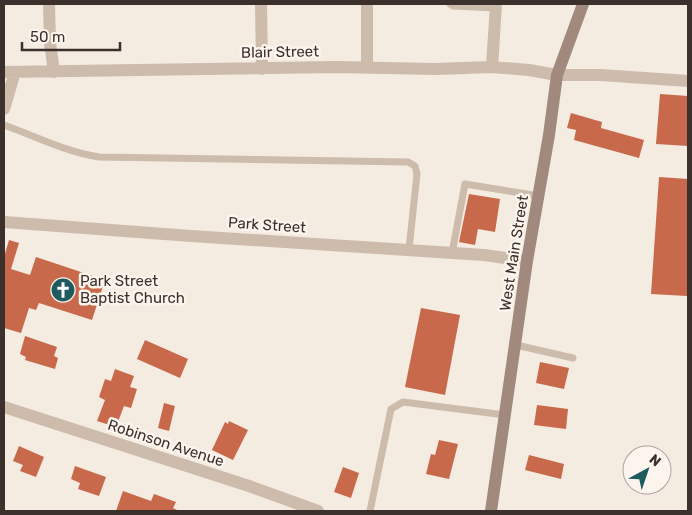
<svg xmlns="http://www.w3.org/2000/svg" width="692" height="515" font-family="Rubik,sans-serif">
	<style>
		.building { fill: #c8694b }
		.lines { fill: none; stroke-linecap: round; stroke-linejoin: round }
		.service { stroke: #cdbbac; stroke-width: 7 }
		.minor { stroke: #cdbbac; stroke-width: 12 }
		.secondary { stroke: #a18a7d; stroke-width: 12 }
		.labels { text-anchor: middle; stroke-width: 5; stroke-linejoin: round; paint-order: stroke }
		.street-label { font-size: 15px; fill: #3b302b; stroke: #fbf5ee }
		.poi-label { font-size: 15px; fill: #3b302b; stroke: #fbf5ee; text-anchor: start }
	</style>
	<rect width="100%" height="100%" fill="#f4ebe1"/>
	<path class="building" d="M 660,94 L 688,96 L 688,146 L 656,144 Z
		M 571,113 L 602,122 L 601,128 L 644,140 L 639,158 L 574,140 L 576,130 L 567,128 Z
		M 659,177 L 688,179 L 687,296 L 651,294 Z
		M 469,194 L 500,199 L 495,232 L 478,229 L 475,245 L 459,242 Z
		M 9,240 L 19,243 L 11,269 L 30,275 L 36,257 L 105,280 L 92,320 L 39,303 L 36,310 L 29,308 L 21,333 L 4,328 L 4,257 Z
		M 421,308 L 460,315 L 445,395 L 405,387 Z
		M 25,336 L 57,347 L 54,356 L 58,358 L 55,369 L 25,360 L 26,357 L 20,354 Z
		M 145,340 L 188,359 L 180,378 L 137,359 Z
		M 540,362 L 569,368 L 564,389 L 536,383 Z
		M 115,369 L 134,376 L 130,387 L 137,389 L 131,408 L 124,406 L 116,427 L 97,421 L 105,400 L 99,397 L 105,379 L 111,381 Z
		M 164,403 L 175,406 L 169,431 L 158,428 Z
		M 537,405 L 568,409 L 566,429 L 534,425 Z
		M 229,421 L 248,430 L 233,460 L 212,450 L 225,422 L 228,424 Z
		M 439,440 L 458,444 L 449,479 L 426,474 L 431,454 L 435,455 Z
		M 19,446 L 44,457 L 36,477 L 20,471 L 23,465 L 13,461 Z
		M 529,455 L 564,464 L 561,479 L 525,470 Z
		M 75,466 L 106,477 L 99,496 L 78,489 L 80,483 L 71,479 Z
		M 343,467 L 359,473 L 351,498 L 334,492 Z
		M 123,491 L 151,501 L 154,494 L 176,502 L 173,508 L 177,510 L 177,511 L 116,511 Z"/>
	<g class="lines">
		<path class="service" d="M 450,4 L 453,6 L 496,8
			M 4,125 C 35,136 66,152 99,157 L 408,162 L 415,166 L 417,174 L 409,249
			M 452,253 L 465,184 L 539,196
			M 516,345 L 573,358
			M 370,511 L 391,409 L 403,402 L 505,415"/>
		<path class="minor" d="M 49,4 L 50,43 L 54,72
			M 261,4 L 262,69
			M 367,67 L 367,4
			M 492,67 L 496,4
			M 4,72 L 336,67 L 435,69 L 492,67 L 529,70 L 557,75 L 601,75 L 688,81
			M 4,109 L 15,72
			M 4,222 L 191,236 L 484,255 L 527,261
			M 4,407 L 249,486 L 318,511"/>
		<path class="secondary" d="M 491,511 L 527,261 L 549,135 L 557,75 L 583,4"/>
	</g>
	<defs>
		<symbol id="church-disc" viewBox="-11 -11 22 22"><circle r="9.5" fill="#1f5a5e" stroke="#fbf5ee"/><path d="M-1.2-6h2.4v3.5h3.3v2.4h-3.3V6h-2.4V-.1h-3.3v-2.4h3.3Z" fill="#fff"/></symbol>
	</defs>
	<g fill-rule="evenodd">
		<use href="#church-disc" x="49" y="276" width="28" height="28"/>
	</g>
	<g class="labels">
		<g class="street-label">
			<text transform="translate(280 52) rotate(-1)" y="5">Blair Street</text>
			<text transform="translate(267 225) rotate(4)" y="5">Park Street</text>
			<text transform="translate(514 253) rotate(-81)" y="5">West Main Street</text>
			<text transform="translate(166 443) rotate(18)" y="5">Robinson Avenue</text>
		</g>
		<g class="poi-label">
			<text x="80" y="286">Park Street<tspan x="80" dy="17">Baptist Church</tspan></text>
		</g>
	</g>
	<rect width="692" height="515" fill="none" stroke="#3b302b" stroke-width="10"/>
	<g transform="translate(647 470) rotate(40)"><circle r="24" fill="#fbf5ee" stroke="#aea6a0"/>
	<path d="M0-4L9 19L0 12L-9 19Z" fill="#1f5a5e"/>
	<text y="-8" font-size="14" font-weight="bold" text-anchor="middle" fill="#3b302b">N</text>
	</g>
	<path d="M22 42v8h98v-8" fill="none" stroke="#3b302b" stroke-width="2.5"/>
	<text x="30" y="42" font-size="15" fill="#3b302b" stroke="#fbf5ee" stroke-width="4" paint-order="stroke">50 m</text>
</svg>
